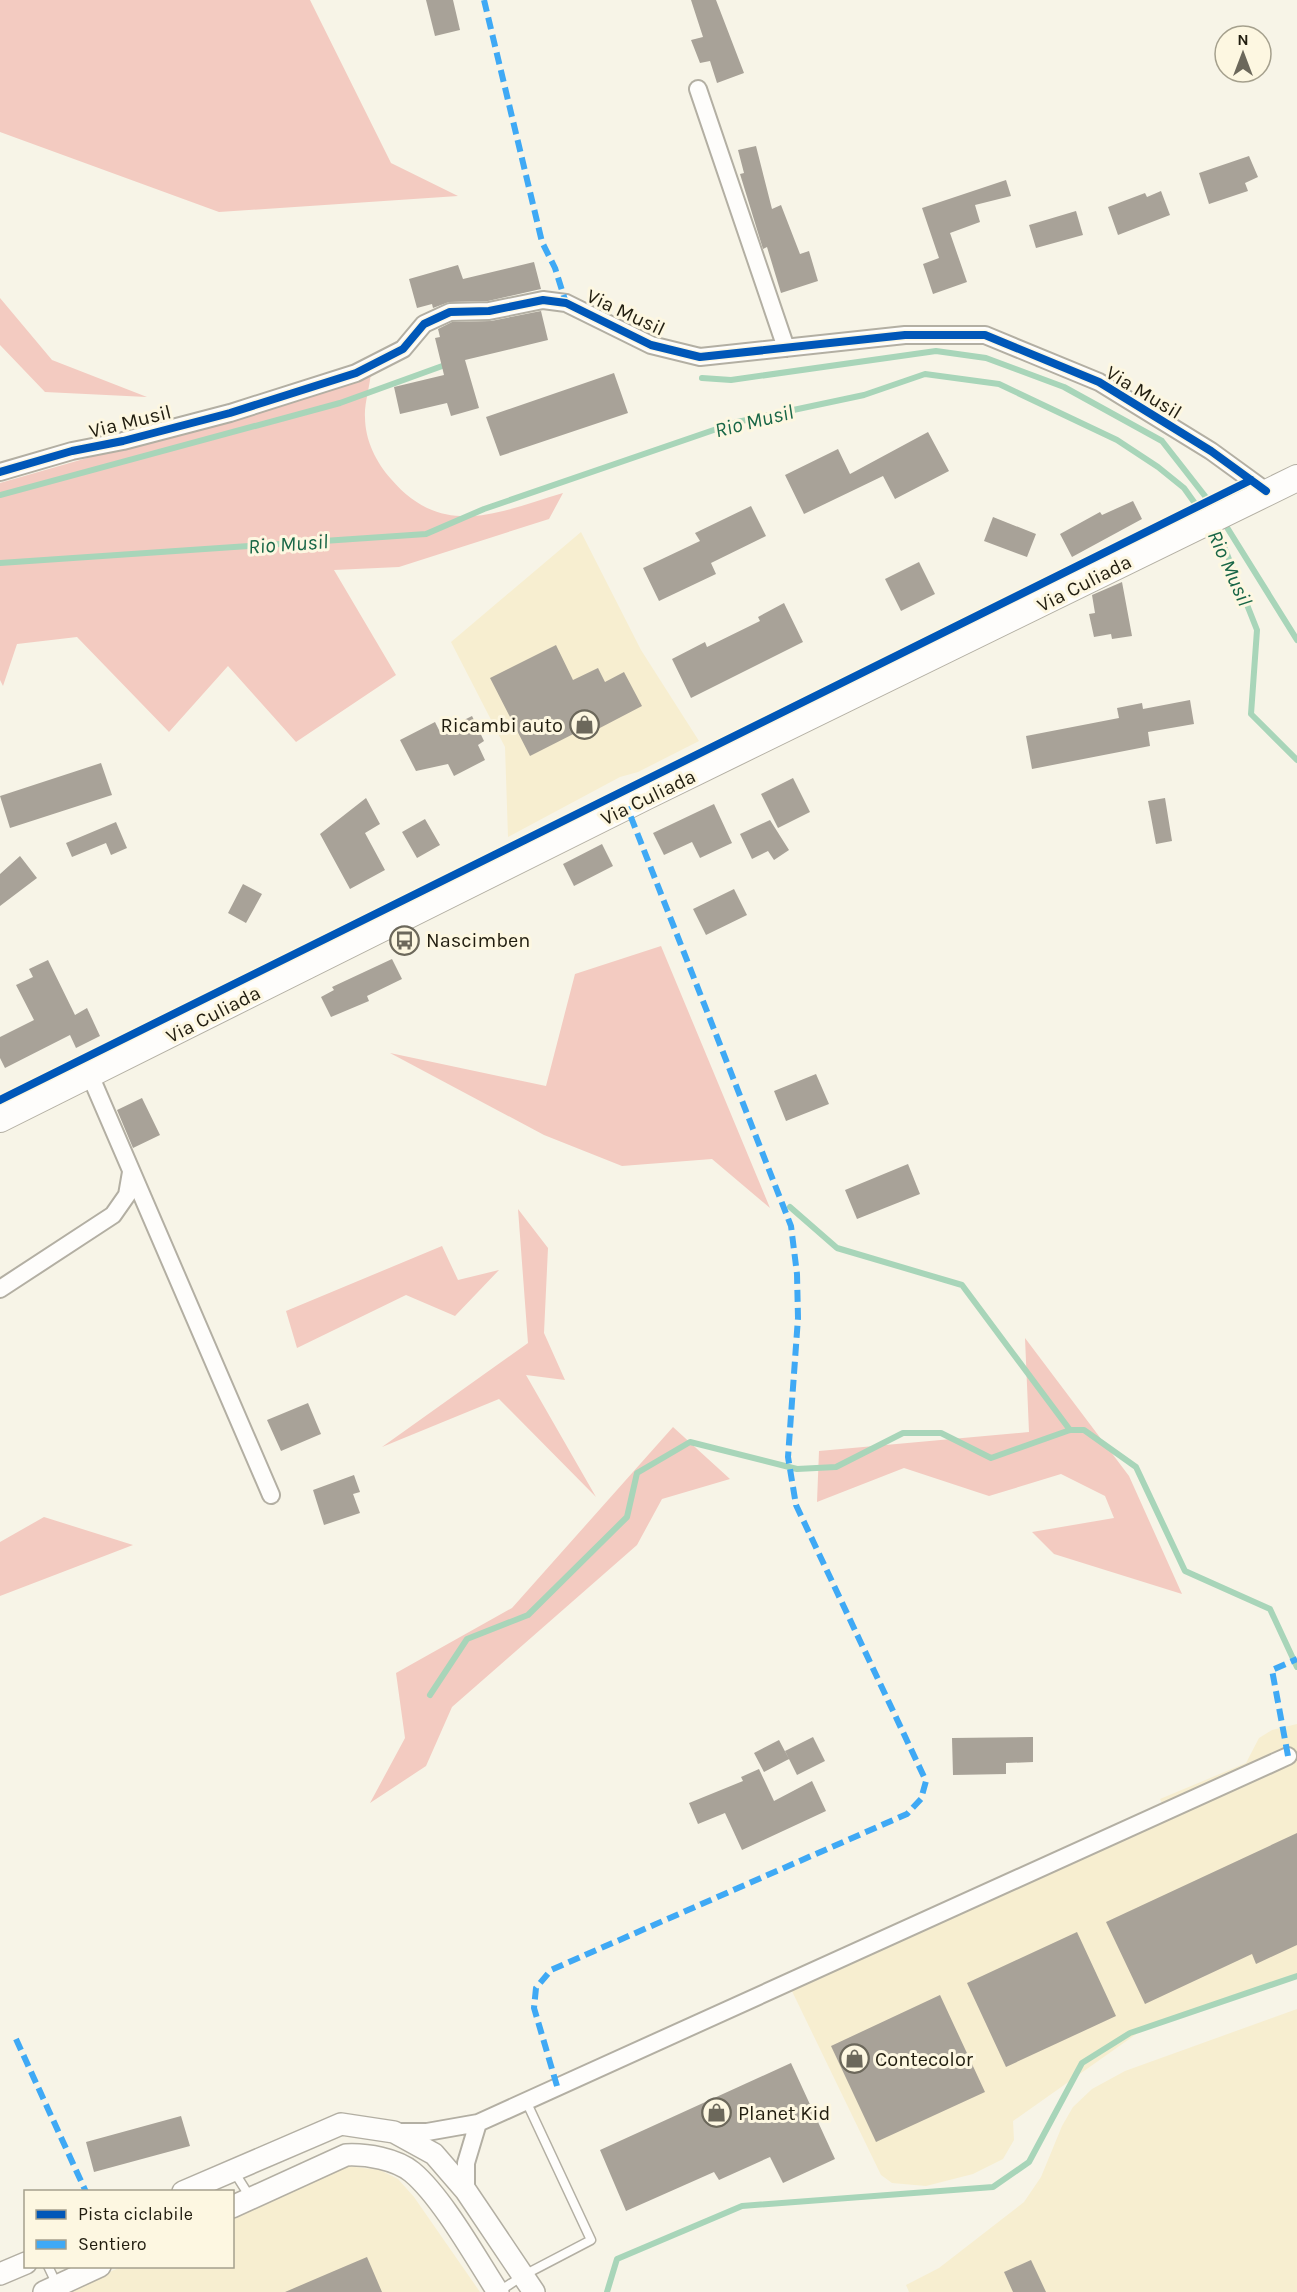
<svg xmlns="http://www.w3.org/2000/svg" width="1297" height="2292" font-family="Karla,sans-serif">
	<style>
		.built { fill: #f7eed0 }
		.forest { fill: #f3cbc1 }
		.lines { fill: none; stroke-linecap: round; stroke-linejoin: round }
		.stream { stroke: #a8d5b9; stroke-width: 6 }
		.building { fill: #a8a298 }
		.service-casing { stroke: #b3afa3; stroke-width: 11 }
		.minor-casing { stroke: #b3afa3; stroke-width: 20 }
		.tertiary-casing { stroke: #b3afa3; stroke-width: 24 }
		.primary-casing { stroke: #b3afa3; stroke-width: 28 }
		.service { stroke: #fefdfb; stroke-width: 8 }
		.minor { stroke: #fefdfb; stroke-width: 16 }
		.tertiary { stroke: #fefdfb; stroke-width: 21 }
		.primary { stroke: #fefdfb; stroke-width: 26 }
		.quiet { stroke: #3fa9f5; stroke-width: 6; stroke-dasharray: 12 6; stroke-linecap: butt }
		.cycleway-casing { stroke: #fdf7e1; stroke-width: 11 }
		.cycleway { stroke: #0057b8; stroke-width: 8 }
		.labels { text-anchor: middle; stroke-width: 6; stroke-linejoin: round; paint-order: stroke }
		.street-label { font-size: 20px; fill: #211d0f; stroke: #fdf7e1 }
		.poi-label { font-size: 20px; fill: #211d0f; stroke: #fdf7e1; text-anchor: start }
		.water-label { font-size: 21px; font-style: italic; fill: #186646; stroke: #fdf7e1 }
	</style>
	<rect width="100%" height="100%" fill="#f7f4e7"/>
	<path class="built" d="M 581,532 L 641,650 L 699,741 L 638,772 L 620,777 L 508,837 L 505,747 L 451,642 Z
		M 1297,1724 L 1297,1977 L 1142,2030 L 1013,2121 L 1014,2140 L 1003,2159 L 973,2174 L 926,2186 L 892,2183 L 881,2175 L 789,1985 L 1167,1813 L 1160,1799 L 1246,1763 L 1259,1738 L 1272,1730 Z
		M 1297,2009 L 1297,2292 L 909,2292 L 906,2285 L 939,2268 L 1024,2202 L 1041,2177 L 1062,2126 L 1073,2107 L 1092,2089 L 1125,2071 Z
		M 338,2165 L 380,2170 L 398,2179 L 414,2197 L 480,2292 L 64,2292 L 121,2267 L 232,2266 L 233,2213 Z"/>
	<path class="forest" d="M 0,0 L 310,0 L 391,163 L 458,196 L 219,212 L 0,132 Z
		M 0,298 L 52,360 L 147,397 L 45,392 L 0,345 Z
		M 371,372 C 370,386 364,405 365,417 C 365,440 376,462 391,479 C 443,540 499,512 563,493 L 549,519 L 399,567 L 334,570 L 396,675 L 296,742 L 228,666 L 169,732 L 77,637 L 17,644 L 3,686 L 0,680 L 0,483 L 275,404 Z
		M 661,946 L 770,1208 L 712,1159 L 622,1166 L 544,1135 L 390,1053 L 546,1086 L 575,974 Z
		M 518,1209 L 548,1248 L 544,1333 L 565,1380 L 526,1375 L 596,1497 L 499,1399 L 382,1447 L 528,1343 Z
		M 442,1246 L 458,1280 L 499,1270 L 455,1316 L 406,1295 L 297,1348 L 286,1311 Z
		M 1025,1338 L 1129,1476 L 1182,1594 L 1054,1554 L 1032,1532 L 1114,1518 L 1105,1496 L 1061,1474 L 989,1496 L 904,1468 L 817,1502 L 819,1451 L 1029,1432 Z
		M 673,1427 L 730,1479 L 662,1499 L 637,1545 L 452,1707 L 426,1766 L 370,1803 L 405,1738 L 396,1673 L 512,1608 Z
		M 44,1517 L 133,1545 L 0,1596 L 0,1542 Z"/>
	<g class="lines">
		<path class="stream" d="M 702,378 L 731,380 L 936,351 L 986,358 L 1064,387 L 1162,441 L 1216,510
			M 0,495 L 340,403 L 445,365
			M 1223,521 L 1297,640
			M 1212,527 L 1223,544 L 1257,630 L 1251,714 L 1297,760
			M 0,563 L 426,534 L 484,509 L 737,422 L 864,395 L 925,374 L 999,384 L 1117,440 L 1158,467 L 1184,488 L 1204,516
			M 790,1207 L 837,1248 L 962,1285 L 1070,1430
			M 430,1695 L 467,1639 L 528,1615 L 627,1517 L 637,1473 L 690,1442 L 797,1469 L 836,1467 L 903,1433 L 941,1433 L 991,1458 L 1070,1430 L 1084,1430 L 1136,1467 L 1185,1571 L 1270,1609 L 1297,1667
			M 607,2292 L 617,2259 L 742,2206 L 993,2187 L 1029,2162 L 1082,2063 L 1130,2033 L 1297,1976"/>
	</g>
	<path class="building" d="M 426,0 L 453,0 L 460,30 L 435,36 Z
		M 691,0 L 716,0 L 744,73 L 717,83 L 710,61 L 700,63 L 691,40 L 703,37 Z
		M 756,146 L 772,209 L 781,205 L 800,254 L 809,251 L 818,281 L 781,293 L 767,247 L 763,249 L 740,174 L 744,173 L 738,150 Z
		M 1249,156 L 1258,177 L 1245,183 L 1248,191 L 1209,204 L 1199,173 Z
		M 1006,180 L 1011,196 L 975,205 L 980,222 L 950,233 L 967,282 L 933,294 L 923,264 L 939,258 L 922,208 Z
		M 1161,191 L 1170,215 L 1118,235 L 1108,207 L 1145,193 L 1147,197 Z
		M 1076,211 L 1083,235 L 1036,248 L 1029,225 Z
		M 534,262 L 541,289 L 488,301 L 449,302 L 433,308 L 432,304 L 417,308 L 409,279 L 458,265 L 463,279 Z
		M 541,311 L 548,340 L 465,360 L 479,408 L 451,416 L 447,403 L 400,414 L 394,387 L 444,375 L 435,338 L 440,337 L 438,329 L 452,322 L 491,321 Z
		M 614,373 L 628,413 L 500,456 L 486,417 Z
		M 928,432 L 949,471 L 895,499 L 883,476 L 804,514 L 785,475 L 838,449 L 850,474 Z
		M 1133,501 L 1142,519 L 1072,557 L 1060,534 L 1100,512 L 1102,515 Z
		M 751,506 L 766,536 L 711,563 L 716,574 L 659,601 L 643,568 L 700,541 L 695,533 Z
		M 993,517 L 1036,534 L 1027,557 L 984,541 Z
		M 919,562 L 935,594 L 901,611 L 885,579 Z
		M 1122,582 L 1132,636 L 1112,639 L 1111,634 L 1094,637 L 1089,614 L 1095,613 L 1092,595 Z
		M 784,603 L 803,642 L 691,698 L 672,659 L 705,642 L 707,647 L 760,621 L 758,617 Z
		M 556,645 L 573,680 L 598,668 L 605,682 L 624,672 L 642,706 L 596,730 L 593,724 L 530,756 L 490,678 Z
		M 1190,700 L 1194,724 L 1148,732 L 1150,746 L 1032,769 L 1026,736 L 1119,718 L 1117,708 L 1142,703 L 1143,709 Z
		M 472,716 L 484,741 L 478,745 L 485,760 L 454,776 L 448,764 L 416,771 L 400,740 L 435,722 L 440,732 Z
		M 101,763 L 112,795 L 10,828 L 0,796 Z
		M 793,778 L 810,812 L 778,828 L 761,794 Z
		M 366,798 L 380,824 L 365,833 L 385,870 L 350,889 L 320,834 Z
		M 1165,798 L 1172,841 L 1156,844 L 1148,801 Z
		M 714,804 L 732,843 L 700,858 L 692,842 L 664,855 L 653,833 Z
		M 425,819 L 440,845 L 417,858 L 402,832 Z
		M 770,820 L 789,850 L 774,860 L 768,851 L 752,859 L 740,834 Z
		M 116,822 L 127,848 L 111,855 L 106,843 L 72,857 L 66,843 Z
		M 602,844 L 613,866 L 574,886 L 563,864 Z
		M 20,856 L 37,878 L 0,906 L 0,874 Z
		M 243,884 L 262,894 L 246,923 L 228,913 Z
		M 734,889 L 747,915 L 706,935 L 693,909 Z
		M 392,959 L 402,979 L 367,996 L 369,1001 L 331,1017 L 321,997 L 334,990 L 332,987 Z
		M 48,960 L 75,1015 L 87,1008 L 100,1036 L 76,1048 L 70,1035 L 5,1068 L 0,1058 L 0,1037 L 34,1020 L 16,985 L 33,977 L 29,969 Z
		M 816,1074 L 829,1104 L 786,1121 L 774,1091 Z
		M 142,1098 L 160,1135 L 133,1148 L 117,1110 Z
		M 908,1164 L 920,1194 L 857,1219 L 845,1190 Z
		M 308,1403 L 321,1434 L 281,1451 L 267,1420 Z
		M 354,1475 L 360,1492 L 353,1494 L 360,1513 L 324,1525 L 313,1490 Z
		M 813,1737 L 825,1761 L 797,1775 L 785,1751 Z
		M 1033,1737 L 1033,1762 L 1006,1763 L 1006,1774 L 953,1775 L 952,1738 Z
		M 779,1740 L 789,1759 L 764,1772 L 754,1753 Z
		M 759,1769 L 774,1801 L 812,1781 L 826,1811 L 742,1850 L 725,1813 L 698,1824 L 689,1803 L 743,1781 L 741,1777 Z
		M 1297,1833 L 1297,1945 L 1256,1964 L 1252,1954 L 1145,2004 L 1106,1922 Z
		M 1077,1932 L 1116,2016 L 1006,2067 L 967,1983 Z
		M 940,1995 L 985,2092 L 876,2142 L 831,2046 Z
		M 791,2063 L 835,2159 L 783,2183 L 770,2157 L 719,2180 L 714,2172 L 626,2211 L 600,2150 Z
		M 181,2116 L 190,2146 L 94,2172 L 86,2142 Z
		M 367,2257 L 382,2292 L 285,2292 L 334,2271 Z
		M 1031,2260 L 1046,2292 L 1013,2292 L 1004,2272 Z"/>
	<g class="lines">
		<defs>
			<path id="service" d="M 233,2170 L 250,2197
				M 48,2266 L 57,2285
				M 498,2292 L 524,2275 L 591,2240 L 526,2101"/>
			<path id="minor" d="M 698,89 L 786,348
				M 0,472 L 72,451 L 123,441 L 230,413 L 356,373 L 403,349 L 424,324 L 450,312 L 489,311 L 543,300 L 566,303 L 651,345 L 700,357 L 905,335 L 985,335 L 1099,382 L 1211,451 L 1266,491
				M 90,1075 L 271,1495
				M 0,1289 L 113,1215 L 127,1195 L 131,1172
				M 478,2123 L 1288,1756
				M 396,2132 L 427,2132 L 478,2123 L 466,2163 L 466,2191"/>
			<path id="tertiary" d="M 183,2192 L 341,2124 L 394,2132 L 434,2154 L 466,2191 L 534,2292
				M 232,2207 L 346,2155 C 367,2154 396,2159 412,2172 C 442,2197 476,2258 498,2292
				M 0,2274 L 26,2263
				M 44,2292 L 100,2266"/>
			<path id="primary" d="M 0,1119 L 647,796 L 1297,478"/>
		</defs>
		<use href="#service" class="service-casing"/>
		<use href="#minor" class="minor-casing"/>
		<use href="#tertiary" class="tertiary-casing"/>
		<use href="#primary" class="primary-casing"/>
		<use href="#service" class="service"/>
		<use href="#minor" class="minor"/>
		<use href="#tertiary" class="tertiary"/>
		<use href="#primary" class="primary"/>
		<path class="quiet" d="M 484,0 L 542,242 L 555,268 L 566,303
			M 1288,1756 L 1272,1670 L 1297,1659
			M 16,2039 L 86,2192
			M 557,2086 L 534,2008 L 536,1988 L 551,1970 L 907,1814 L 921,1799 L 926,1781 L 796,1505 L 788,1457 L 798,1318 L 797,1274 L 791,1226 L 627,807"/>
		<defs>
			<path id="cycleway" d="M 0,472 L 72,451 L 123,441 L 230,413 L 356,373 L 403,349 L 424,324 L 450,312 L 489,311 L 543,300 L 566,303 L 651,345 L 700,357 L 905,335 L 985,335 L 1099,382 L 1211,451 L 1266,491
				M 0,1100 L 1251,480"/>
		</defs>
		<use href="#cycleway" class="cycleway-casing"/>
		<use href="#cycleway" class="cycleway"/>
	</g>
	<defs>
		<symbol id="shop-ring" viewBox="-11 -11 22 22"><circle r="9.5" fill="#fdf7e1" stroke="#6c685b" stroke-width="1.5"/><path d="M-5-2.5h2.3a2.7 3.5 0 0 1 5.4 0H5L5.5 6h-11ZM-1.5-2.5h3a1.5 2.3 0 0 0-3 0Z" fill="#6c685b"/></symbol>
		<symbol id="bus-ring" viewBox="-11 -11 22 22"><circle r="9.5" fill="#fdf7e1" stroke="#6c685b" stroke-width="1.5"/><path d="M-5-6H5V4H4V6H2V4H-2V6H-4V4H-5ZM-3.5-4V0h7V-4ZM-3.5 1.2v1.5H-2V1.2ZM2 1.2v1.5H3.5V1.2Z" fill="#6c685b"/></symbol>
	</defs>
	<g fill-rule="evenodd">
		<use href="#shop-ring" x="568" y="708" width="33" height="33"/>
		<use href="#bus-ring" x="388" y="924" width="33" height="33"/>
		<use href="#shop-ring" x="838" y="2042" width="33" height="33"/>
		<use href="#shop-ring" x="700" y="2096" width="33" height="33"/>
	</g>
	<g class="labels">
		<g class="street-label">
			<text transform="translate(626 312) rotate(25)" y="7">Via Musil</text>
			<text transform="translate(1144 392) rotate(31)" y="7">Via Musil</text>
			<text transform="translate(130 421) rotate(-14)" y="7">Via Musil</text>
			<text transform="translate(1084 583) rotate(-27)" y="7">Via Culiada</text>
			<text transform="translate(648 797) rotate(-26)" y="7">Via Culiada</text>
			<text transform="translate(213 1014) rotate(-27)" y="7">Via Culiada</text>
		</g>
		<g class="poi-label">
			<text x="563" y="732" text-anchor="end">Ricambi auto</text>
			<text x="426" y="947">Nascimben</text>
			<text x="875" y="2066">Contecolor</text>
			<text x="738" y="2120">Planet Kid</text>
		</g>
		<g class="water-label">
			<text transform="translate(754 421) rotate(-14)" y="7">Rio Musil</text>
			<text transform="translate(288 544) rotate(-4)" y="7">Rio Musil</text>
			<text transform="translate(1230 568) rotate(66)" y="7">Rio Musil</text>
		</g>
	</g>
	<rect x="24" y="2190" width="210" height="78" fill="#fdf7e1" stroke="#a5a08d" stroke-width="1.5"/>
	<rect x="36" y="2210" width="30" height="9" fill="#0057b8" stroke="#a5a08d" stroke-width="1.5"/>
	<text x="78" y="2220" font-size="18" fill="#211d0f">Pista ciclabile</text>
	<rect x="36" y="2240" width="30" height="9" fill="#3fa9f5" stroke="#a5a08d" stroke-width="1.5"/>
	<text x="78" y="2250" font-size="18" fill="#211d0f">Sentiero</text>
	<g transform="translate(1243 54)"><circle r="28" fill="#fdf7e1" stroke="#a5a08d" stroke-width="1.5"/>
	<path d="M0-4.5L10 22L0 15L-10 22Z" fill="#6c685b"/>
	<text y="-9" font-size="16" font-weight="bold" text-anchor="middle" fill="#211d0f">N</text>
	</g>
</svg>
